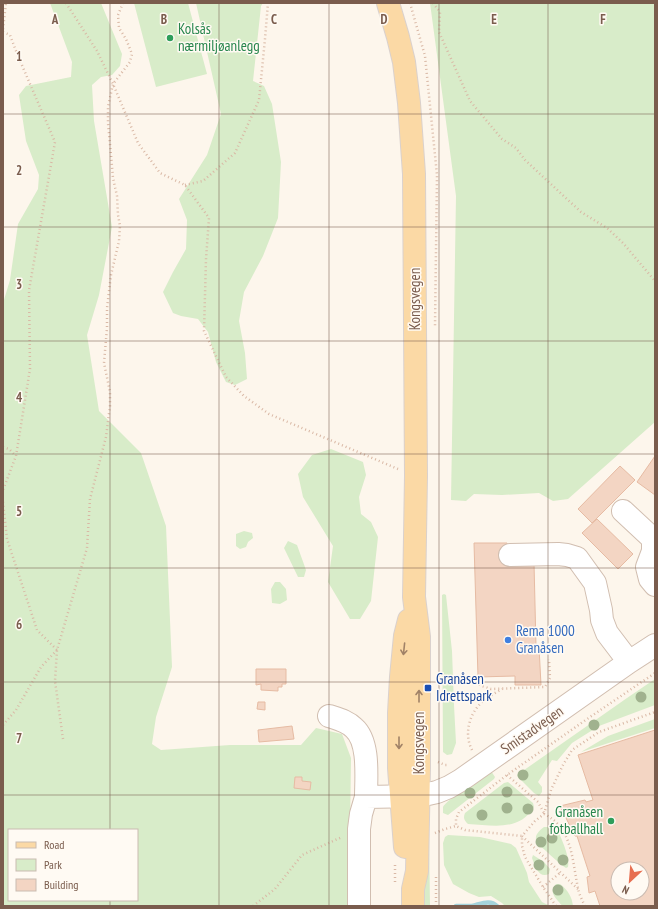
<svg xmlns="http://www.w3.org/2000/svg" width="658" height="909" font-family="'PT Sans Narrow',sans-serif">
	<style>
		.green { fill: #d8ecc9; fill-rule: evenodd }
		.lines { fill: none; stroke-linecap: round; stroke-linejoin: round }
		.stream { stroke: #a5d3da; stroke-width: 4.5 }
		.building { fill: #f3d5c3; stroke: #e6bba3; fill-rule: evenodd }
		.minor-casing { stroke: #d1beb0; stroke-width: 24 }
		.major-casing { stroke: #dad1cd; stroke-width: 24 }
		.path { stroke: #d9b8a5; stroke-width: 2.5; stroke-dasharray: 1 3; stroke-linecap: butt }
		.minor { stroke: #fff; stroke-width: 22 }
		.major { stroke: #fbd9a5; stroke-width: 22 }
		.tree { fill: #a0b28e }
		.oneway { stroke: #a18267 }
		.grid { fill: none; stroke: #7a5c4d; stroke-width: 1; stroke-opacity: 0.55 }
		.leisure-dot { fill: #2e9e5b; stroke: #fffaf3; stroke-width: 1.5 }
		.shop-dot { fill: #3f7fe0; stroke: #fffaf3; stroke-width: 1.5 }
		.transit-dot { fill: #1a4fb4; stroke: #fffaf3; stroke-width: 1.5 }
		.labels { text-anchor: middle; stroke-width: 3; stroke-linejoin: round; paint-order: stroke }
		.leisure-label { font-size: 15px; fill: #27864d; stroke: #fffaf3; text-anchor: start }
		.street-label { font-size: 15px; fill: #7a5c4d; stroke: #fffaf3 }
		.shop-label { font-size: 15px; fill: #366cbe; stroke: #fffaf3; text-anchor: start }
		.transit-label { font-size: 15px; fill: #164399; stroke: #fffaf3; text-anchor: start }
		.grid-label { font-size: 13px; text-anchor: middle; font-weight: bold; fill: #7a5c4d; stroke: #fffaf3; stroke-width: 3; stroke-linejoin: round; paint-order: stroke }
	</style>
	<rect width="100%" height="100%" fill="#fdf6ec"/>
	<path class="green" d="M 50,3 L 101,3 L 122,54 L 120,66 L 112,75 L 101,77 L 92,85 L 94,121 L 112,227 L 99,295 L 87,335 L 99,411 L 141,453 L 166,526 L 172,667 L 156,717 L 152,744 L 161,750 L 230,745 L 301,745 L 316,728 L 342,734 L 351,758 L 349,906 L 3,906 L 3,303 L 10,280 L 18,224 L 38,189 L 39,175 L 26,141 L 19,95 L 26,86 L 71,77 L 72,62 ZM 9,830 L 137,830 L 137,900 L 9,900 Z
		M 134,3 L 188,3 L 207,74 L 156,87 Z
		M 196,3 L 263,3 L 261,6 L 253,81 L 264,86 L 272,104 L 281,162 L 278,218 L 263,256 L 244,292 L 239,321 L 245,353 L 247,379 L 235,385 L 226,382 L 216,362 L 208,332 L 198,319 L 181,316 L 173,313 L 163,292 L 173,272 L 186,249 L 187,220 L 179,199 L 207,155 L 221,114 Z
		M 430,3 L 655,3 L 655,422 L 568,499 L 553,501 L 539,493 L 502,495 L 474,494 L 466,501 L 451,500 L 456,196 Z
		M 331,449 L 363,462 L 366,475 L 359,497 L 361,514 L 371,522 L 378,537 L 371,601 L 360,619 L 350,619 L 328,582 L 333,546 L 303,497 L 298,474 L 312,455 Z
		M 244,531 L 252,533 L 253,538 L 248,542 L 246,547 L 240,549 L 236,546 L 236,534 Z
		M 288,541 L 297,545 L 306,570 L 304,577 L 298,577 L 284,548 Z
		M 275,582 L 280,582 L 286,589 L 287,600 L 280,604 L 272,603 L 271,589 Z
		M 444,594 L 446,595 L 452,651 L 454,705 L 456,743 L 452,754 L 447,755 L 443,752 L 442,595 Z
		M 655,679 L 655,705 L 599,726 L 572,743 L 557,761 L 552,760 L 538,782 L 542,787 L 542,792 L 539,796 L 534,793 L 518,777 L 517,775 L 627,698 Z
		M 655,719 L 655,728 L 581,752 L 608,736 Z
		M 491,771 L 495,777 L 494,779 L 448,815 L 443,813 C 443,811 443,808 443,807 C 446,800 483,777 491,771 Z
		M 508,782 L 533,803 L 534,807 C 519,832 492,825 468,824 C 464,820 463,818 465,813 L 504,783 Z
		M 544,827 L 550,827 L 558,831 C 562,840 570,857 568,867 L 566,868 L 563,866 C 557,861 551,856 546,851 C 535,842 531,837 544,827 Z
		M 448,835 L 480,837 L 511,844 L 516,848 L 524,866 L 527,873 L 529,882 L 542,902 L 550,906 L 505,906 L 502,903 L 491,896 L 479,897 L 469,893 L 453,884 L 444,865 L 443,843 L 445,837 Z
		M 423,837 L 429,837 L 430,906 L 422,906 Z
		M 533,855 L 544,862 L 550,869 L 549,874 C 539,879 535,866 532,858 Z
		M 556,884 L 560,884 C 568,890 572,897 573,906 C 570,906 566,907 563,906 C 561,905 560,903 558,901 C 553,895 550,891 556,884 Z"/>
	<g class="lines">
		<path class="stream" d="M 456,906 C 461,906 467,906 472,906 C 481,904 490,899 497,906"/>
	</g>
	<path class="building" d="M 655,456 L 655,495 L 637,482 Z
		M 620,466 L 635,480 L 592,523 L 578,509 Z
		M 597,519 L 633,554 L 618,569 L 582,533 Z
		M 474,543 L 507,543 L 508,564 L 534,563 L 536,647 L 539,647 L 541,685 L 515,685 L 515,676 L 478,677 Z
		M 256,669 L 286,669 L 286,684 L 282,684 L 282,687 L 278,687 L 278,691 L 261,690 L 261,684 L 256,685 Z
		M 258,702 L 265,702 L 265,710 L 257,709 Z
		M 292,726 L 294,739 L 259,742 L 258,730 Z
		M 655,730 L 655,906 L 600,906 L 595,891 L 589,893 L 587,877 L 590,876 L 577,836 L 575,836 L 560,806 L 585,800 L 586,802 L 593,800 L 578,755 ZM 618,869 L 642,869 L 642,893 L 618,893 Z
		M 295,777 L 302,777 L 302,781 L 311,782 L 310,790 L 294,788 Z"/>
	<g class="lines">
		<defs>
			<path id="minor" d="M 623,511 L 653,539 L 653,551 L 647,567 L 650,579 L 655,585
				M 510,555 L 558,554 L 567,555 L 577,558 L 595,583 L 601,610 L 602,620 L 607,633 L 629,662
				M 329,716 C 338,719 347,721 354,728 C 370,742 366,778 366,797
				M 359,906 L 359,829 L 361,814 L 366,797 L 419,796 L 437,792 L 449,787 L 461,780 L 629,662 L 655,645"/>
			<path id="major" d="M 388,3 L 398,37 L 404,62 L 409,103 L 414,174 L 416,476 L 414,597 L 419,637 L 419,768 L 417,871 L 413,889 L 413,906
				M 405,847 L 399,768 L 399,713 L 401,677 L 405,636 L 409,620"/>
		</defs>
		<use href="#minor" class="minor-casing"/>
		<use href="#major" class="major-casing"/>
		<path class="path" d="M 66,3 L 97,51 L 113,84 L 138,143 L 160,173 L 185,185 L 209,218 L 206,259 L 204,331 L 226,377 L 244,396 L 269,414 L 398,469
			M 410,3 L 425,56 L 437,175 L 435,326
			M 433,3 L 440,12 L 439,32 L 470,101 L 502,139 L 516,148 L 525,160 L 581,212 L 607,228 L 623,243 L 655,281
			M 3,29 L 6,3
			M 3,32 L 10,35 L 18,56 L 55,142 L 29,290 L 30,369 L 16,456 L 3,490
			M 185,185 L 203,181 L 235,153 L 259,100 L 265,39 L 268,3
			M 3,447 L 9,449 L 15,455
			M 3,502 L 7,539 L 37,630 L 57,650
			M 436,681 L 467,680 L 474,682 L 482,686 L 491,689 L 545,687 L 550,678 L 549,659
			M 3,725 L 16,710 L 41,667 L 57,650
			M 63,739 L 55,681 L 57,650 L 87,548 L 90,499 L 106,437 L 110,406 L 110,392 L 104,363 L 107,328 L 107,308 L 111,275 L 119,241 L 120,226 L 118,215 L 117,196 L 113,178 L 111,155 L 108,123 L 108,107 L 113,84 L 130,62 L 132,54 L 126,39 L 119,28 L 118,15 L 123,3
			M 472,750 C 463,733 470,710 486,699 C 491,695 497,692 502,689
			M 438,762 L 445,765 L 449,765
			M 507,775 L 538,802 L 544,813
			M 544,814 L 551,790 L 563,765 L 572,750 L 599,732 L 655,712
			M 435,833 L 445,829 L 456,826
			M 436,877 L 436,906
			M 395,882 L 395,863
			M 543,887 L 561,872
			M 578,889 L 522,836 L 535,821 L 544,814 C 573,828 572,861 578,888 C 579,894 582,900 585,906
			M 253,906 L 275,889 L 302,855 L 342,837
			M 556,906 L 554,903 L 543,887 L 525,857 L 522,846 L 522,836 L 465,830 L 456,826 L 456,819 L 459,812 L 507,775 L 590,717 L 655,673"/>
		<use href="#minor" class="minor"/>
		<use href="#major" class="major"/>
	</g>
	<g class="tree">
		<circle cx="641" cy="697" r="5.5"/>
		<circle cx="594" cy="725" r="5.5"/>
		<circle cx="523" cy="775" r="5.5"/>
		<circle cx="507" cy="792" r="5.5"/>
		<circle cx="470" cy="793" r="5.5"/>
		<circle cx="507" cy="808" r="5.5"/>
		<circle cx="528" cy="809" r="5.5"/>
		<circle cx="482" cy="815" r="5.5"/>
		<circle cx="552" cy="838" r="5.5"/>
		<circle cx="541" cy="842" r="5.5"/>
		<circle cx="563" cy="860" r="5.5"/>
		<circle cx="539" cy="865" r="5.5"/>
		<circle cx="558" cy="890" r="5.5"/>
	</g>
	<defs><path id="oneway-shaft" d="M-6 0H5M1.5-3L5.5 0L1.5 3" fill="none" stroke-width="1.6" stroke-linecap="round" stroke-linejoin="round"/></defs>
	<g class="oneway">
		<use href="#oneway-shaft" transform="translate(404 649) rotate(96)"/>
		<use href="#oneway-shaft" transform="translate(419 696) rotate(-90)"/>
		<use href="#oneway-shaft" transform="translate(399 743) rotate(90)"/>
	</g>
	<path class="grid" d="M 110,3 L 110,830M 219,3 L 219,906M 329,3 L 329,906M 439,3 L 439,906M 548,3 L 548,906M 3,114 L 655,114M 3,227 L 655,227M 3,341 L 655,341M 3,454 L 655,454M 3,568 L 655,568M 3,682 L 655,682M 3,795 L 655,795M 110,900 L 110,906"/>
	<g class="leisure-dot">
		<circle cx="170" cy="38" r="4"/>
		<circle cx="611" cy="821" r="4"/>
	</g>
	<circle class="shop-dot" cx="508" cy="640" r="4"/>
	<rect class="transit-dot" x="424" y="684" width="8" height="8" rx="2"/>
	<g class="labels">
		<g class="leisure-label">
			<text x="178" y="34">Kolsås<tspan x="178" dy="17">nærmiljøanlegg</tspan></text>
			<text x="603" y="817" text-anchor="end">Granåsen<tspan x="603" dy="17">fotballhall</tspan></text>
		</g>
		<g class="street-label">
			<text transform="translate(415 299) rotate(-90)" y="5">Kongsvegen</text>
			<text transform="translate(532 730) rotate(-35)" y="5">Smistadvegen</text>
			<text transform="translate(419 743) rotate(-90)" y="5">Kongsvegen</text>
		</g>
		<g class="shop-label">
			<text x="516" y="636">Rema 1000<tspan x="516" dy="17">Granåsen</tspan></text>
		</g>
		<g class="transit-label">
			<text x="436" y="684">Granåsen<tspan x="436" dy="17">Idrettspark</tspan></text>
		</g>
	</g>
	<g class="grid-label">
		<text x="55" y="24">A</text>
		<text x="164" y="24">B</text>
		<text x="274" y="24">C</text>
		<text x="384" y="24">D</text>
		<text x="494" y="24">E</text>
		<text x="603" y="24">F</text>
		<text x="19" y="61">1</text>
		<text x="19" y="175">2</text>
		<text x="19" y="289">3</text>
		<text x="19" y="402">4</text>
		<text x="19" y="516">5</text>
		<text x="19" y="629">6</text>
		<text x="19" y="743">7</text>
	</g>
	<rect width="658" height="909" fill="none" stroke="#7a5c4d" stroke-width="8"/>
	<rect x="8" y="829" width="130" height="72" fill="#fffaf3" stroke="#cabbb1"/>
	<rect x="16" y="842" width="20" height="6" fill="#fbd9a5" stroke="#cabbb1"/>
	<text x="44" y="849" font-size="12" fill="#7a5c4d">Road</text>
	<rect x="16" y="859" width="20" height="12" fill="#d8ecc9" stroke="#cabbb1"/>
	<text x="44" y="869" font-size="12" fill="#7a5c4d">Park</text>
	<rect x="16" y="879" width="20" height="12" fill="#f3d5c3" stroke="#cabbb1"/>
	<text x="44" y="889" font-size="12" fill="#7a5c4d">Building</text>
	<g transform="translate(630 881) rotate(206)"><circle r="19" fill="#fffaf3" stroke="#cabbb1"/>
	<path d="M0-3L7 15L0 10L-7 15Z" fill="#e76f51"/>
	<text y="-6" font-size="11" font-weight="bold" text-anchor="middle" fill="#7a5c4d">N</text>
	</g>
</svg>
